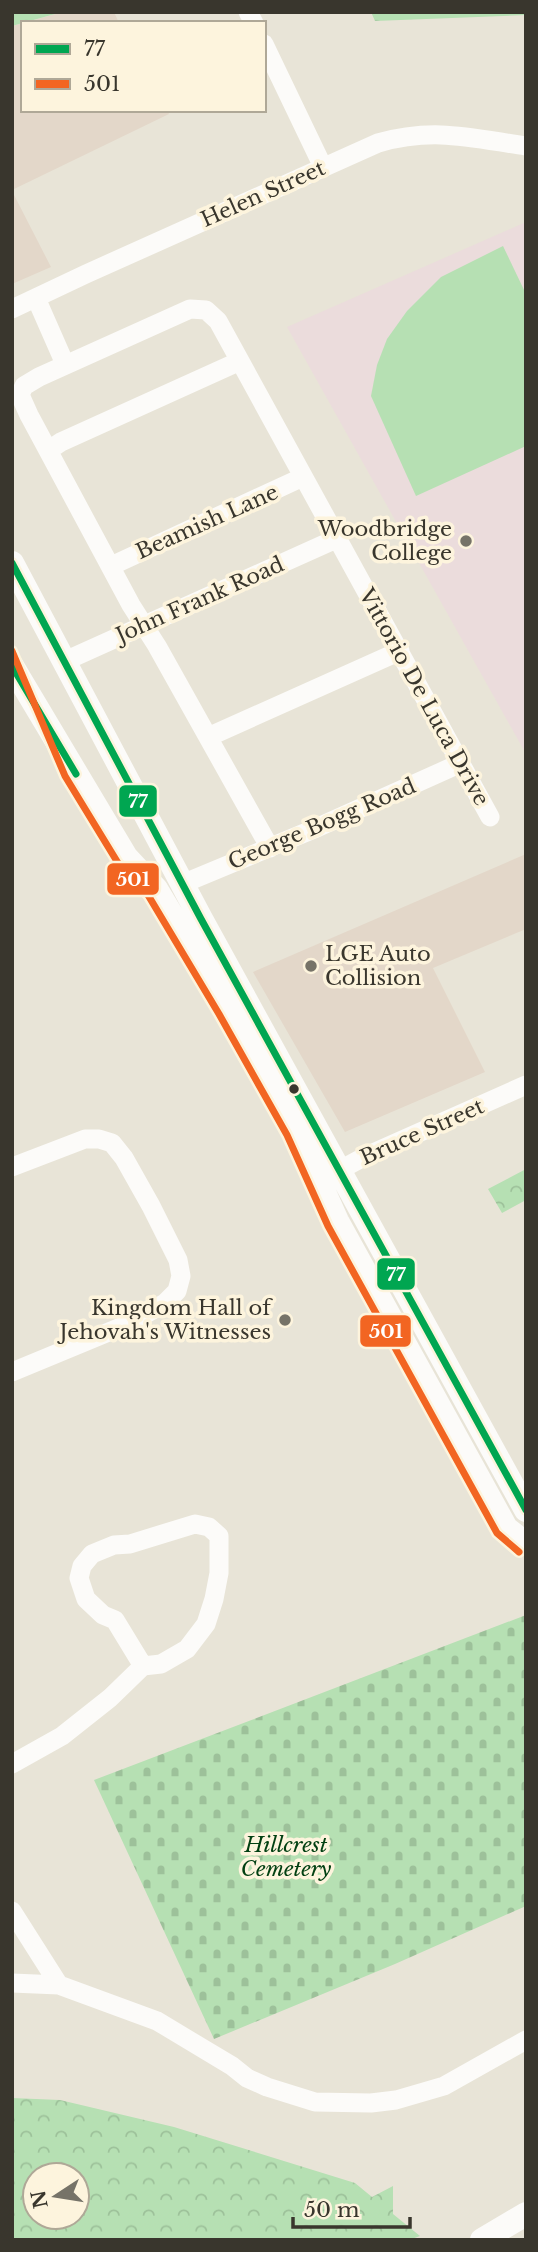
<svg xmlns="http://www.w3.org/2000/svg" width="538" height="2252" font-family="'Libre Baskerville',serif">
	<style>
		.commercial { fill: #e3d7c9 }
		.education { fill: #ebdcdc }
		.forest { fill: url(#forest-crowns); fill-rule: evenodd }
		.cemetery { fill: url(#cemetery-stones) }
		.garden { fill: #b6e0b3 }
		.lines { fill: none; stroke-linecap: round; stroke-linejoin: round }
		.minor { stroke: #fcfbf9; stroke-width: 19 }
		.major { stroke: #fcfbf9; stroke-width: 24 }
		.bus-1-casing { stroke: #fdf4dd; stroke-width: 12 }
		.bus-2-casing { stroke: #fdf4dd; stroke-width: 12 }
		.bus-1 { stroke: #00a651; stroke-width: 7 }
		.bus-2 { stroke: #f26522; stroke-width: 7 }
		.poi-dot { fill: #767368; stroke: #fdf4dd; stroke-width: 2.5 }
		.bus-dot { fill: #39362d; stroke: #fdf4dd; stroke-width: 2.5 }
		.labels { text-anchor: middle; stroke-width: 7; stroke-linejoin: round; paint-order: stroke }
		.street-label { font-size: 21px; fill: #39362d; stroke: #fdf4dd }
		.poi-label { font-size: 21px; fill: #39362d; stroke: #fdf4dd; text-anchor: end }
		.park-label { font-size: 21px; font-style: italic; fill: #024012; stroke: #fdf4dd }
		.line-badge { stroke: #fdf4dd; stroke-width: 2.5 }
		.badge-label { font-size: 19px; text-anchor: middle; font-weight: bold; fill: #fff }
	</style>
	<defs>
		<pattern id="forest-crowns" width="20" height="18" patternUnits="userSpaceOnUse" patternTransform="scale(1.75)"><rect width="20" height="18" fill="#b6e0b3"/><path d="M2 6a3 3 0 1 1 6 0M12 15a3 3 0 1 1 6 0" fill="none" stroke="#9dc19a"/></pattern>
		<pattern id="cemetery-stones" width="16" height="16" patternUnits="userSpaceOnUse" patternTransform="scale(1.75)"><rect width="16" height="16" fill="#b6e0b3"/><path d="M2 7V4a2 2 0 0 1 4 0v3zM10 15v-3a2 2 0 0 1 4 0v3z" fill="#9dc19a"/></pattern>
	</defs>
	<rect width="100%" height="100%" fill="#e8e4d7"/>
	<path class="commercial" d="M 62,12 L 114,12 L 119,23 L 24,23 Z
		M 23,23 L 23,110 L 167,110 L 169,114 L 12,190 L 12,26 Z
		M 12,191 L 51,267 L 12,284 Z
		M 526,854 L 526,929 L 433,968 L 485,1072 L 345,1132 L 253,972 Z"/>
	<path class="education" d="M 526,222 L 526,754 L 287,327 Z"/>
	<path class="forest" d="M 12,12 L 62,12 L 12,26 Z
		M 371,12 L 526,12 L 526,15 L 375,21 Z
		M 526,1169 L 526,1200 L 502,1213 L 488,1189 Z
		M 12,2098 L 60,2100 L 174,2127 L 355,2183 L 372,2197 L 393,2186 L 393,2214 L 420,2236 L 409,2240 L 12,2240 ZM 77,2175 L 77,2217 L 35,2217 L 35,2175 Z"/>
	<path class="cemetery" d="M 526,1615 L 526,1906 L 395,1964 L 214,2039 L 94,1780 Z"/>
	<path class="garden" d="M 503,246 L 526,294 L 526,446 L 416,496 L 371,396 L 377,365 L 387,339 L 407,311 L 441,277 Z"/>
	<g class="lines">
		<path class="minor" d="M 248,12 L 254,23
			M 264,44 L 323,167
			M 36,298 L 65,364
			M 12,309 L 86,274 L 378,143 C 434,127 471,138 526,146
			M 49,450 L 61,442 L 240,361
			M 111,566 L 303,477
			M 65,661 L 336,539
			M 208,737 L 400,651
			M 270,848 L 157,646 L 131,605 L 29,415 L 20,395 L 24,386 L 39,377 L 190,309 L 206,310 L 218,321 L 490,817
			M 182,884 L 314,829 L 461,763
			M 12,1167 L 85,1139 L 99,1139 L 112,1143 L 124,1158 L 151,1206 L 178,1260 L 181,1276 L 177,1291 L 165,1303 L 128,1324 L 12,1372
			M 327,1177 L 362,1158 L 526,1085
			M 12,1764 L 62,1736 L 110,1698 L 143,1666 L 161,1664 L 187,1649 L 206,1624 L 214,1599 L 219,1573 L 219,1536 L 209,1527 L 195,1524 L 130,1544 L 114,1545 L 92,1554 L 82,1566 L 79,1578 L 86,1599 L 103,1615 L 115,1620 L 143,1666
			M 12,1911 L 59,1985
			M 12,1983 L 59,1985 L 157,2021 L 232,2066 L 247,2078 L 267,2087 L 315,2102 L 371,2103 L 396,2100 L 444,2086 L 526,2040"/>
		<path class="major" d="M 12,563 L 201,919 L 526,1510
			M 12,666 L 126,857 L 156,889 L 228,1009 L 296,1130 L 337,1221 L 506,1528 L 526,1544
			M 482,2240 L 526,2214"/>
		<defs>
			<path id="bus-1" d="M 12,563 L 201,919 L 526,1510
				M 12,666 L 76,774"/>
			<path id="bus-2" d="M 12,651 L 65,776 L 118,863 L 148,895 L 219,1014 L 287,1135 L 328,1226 L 497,1533 L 519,1552"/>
		</defs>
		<use href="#bus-1" class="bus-1-casing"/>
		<use href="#bus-2" class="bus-2-casing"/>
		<use href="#bus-1" class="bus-1"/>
		<use href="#bus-2" class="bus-2"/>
	</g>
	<g class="poi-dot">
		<circle cx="466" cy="541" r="7"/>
		<circle cx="311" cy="966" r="7"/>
		<circle cx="285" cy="1320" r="7"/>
	</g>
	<circle class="bus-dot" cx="294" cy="1089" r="6"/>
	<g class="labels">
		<g class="street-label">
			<text transform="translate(263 194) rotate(-24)" y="7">Helen Street</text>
			<text transform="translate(207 522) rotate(-24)" y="7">Beamish Lane</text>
			<text transform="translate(200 600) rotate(-24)" y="7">John Frank Road</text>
			<text transform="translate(424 697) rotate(61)" y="7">Vittorio De Luca Drive</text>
			<text transform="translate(322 824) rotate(-23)" y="7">George Bogg Road</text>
			<text transform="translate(422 1132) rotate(-24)" y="7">Bruce Street</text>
		</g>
		<g class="poi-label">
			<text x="452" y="536">Woodbridge<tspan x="452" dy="24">College</tspan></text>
			<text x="325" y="961" text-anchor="start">LGE Auto<tspan x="325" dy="24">Collision</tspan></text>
			<text x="271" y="1315">Kingdom Hall of<tspan x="271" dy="24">Jehovah's Witnesses</tspan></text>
		</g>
		<g class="park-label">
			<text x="286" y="1852">Hillcrest<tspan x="286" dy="24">Cemetery</tspan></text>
		</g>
	</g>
	<g class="line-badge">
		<rect x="118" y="784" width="40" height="34" rx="7" fill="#00a651"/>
		<rect x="106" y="862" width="54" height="34" rx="7" fill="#f26522"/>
		<rect x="376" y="1257" width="40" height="34" rx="7" fill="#00a651"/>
		<rect x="359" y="1314" width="53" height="34" rx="7" fill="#f26522"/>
	</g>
	<g class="badge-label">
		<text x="138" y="808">77</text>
		<text x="133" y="886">501</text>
		<text x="396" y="1281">77</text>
		<text x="386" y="1338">501</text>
	</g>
	<rect width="538" height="2252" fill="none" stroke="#39362d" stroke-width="28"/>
	<rect x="21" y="21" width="245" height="91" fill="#fdf4dd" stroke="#afa897" stroke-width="2"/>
	<rect x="35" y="44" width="35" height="10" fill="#00a651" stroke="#afa897" stroke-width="2"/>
	<text x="84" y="56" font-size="21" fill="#39362d">77</text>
	<rect x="35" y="79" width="35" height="10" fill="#f26522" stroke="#afa897" stroke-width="2"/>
	<text x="84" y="91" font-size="21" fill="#39362d">501</text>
	<g transform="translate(56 2196) rotate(258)"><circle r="33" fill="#fdf4dd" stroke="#afa897" stroke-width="2"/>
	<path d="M0-5L12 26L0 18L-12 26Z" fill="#767368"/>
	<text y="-10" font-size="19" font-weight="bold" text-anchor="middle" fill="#39362d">N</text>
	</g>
	<path d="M293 2217v10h117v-10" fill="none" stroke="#39362d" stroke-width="3.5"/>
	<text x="304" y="2217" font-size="21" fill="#39362d" stroke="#fdf4dd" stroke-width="5" paint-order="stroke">50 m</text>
</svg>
